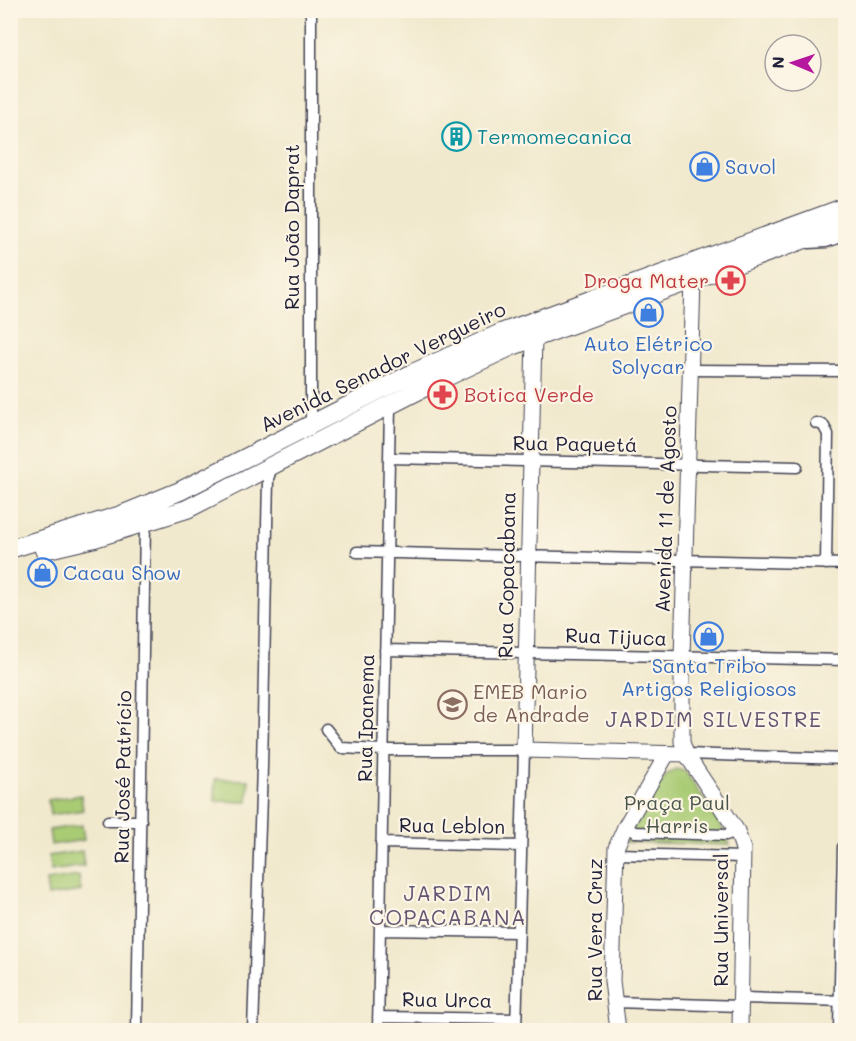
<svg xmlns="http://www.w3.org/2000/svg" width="856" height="1041" font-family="Mali,sans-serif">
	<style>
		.green { fill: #a9cb73; stroke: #667657; stroke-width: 1.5 }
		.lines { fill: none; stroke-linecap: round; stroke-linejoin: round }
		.street-casing { stroke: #414051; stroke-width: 13 }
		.secondary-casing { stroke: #414051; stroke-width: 17 }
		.primary-casing { stroke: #414051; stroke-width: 20 }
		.street { stroke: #fff; stroke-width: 10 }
		.secondary { stroke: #fff; stroke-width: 15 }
		.primary { stroke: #fff; stroke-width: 18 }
		.labels { text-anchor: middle; stroke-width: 4.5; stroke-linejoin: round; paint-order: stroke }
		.culture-label { font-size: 20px; fill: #0d838f; stroke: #fcf5e5; text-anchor: start }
		.shop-label { font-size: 20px; fill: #366cbe; stroke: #fcf5e5; text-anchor: start }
		.street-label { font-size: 20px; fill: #22223b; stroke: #fcf5e5 }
		.health-label { font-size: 20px; fill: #be3a42; stroke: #fcf5e5; text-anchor: end }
		.education-label { font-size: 20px; fill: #785e54; stroke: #fcf5e5; text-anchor: start }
		.park-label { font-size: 20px; fill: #4a554c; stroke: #fcf5e5 }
		.neighbourhood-label { font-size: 21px; letter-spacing: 1.5px; fill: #625673; stroke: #fcf5e5 }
	</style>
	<rect width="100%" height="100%" fill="#fcf5e5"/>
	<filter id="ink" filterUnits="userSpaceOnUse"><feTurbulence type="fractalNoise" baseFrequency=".0167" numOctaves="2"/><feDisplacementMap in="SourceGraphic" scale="12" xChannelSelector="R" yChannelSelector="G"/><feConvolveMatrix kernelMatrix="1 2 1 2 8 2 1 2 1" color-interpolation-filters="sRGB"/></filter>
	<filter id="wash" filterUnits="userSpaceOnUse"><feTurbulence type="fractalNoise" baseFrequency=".008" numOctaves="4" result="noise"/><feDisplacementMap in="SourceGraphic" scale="24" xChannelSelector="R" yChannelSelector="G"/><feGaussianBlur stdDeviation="1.35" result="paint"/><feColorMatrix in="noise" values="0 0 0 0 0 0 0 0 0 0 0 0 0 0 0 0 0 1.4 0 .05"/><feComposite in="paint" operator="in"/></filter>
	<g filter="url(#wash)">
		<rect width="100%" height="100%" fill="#f1e9cd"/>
		<path class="green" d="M 676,769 L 685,771 L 724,831 L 730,845 L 625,842 L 666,775 Z
			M 215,779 L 249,780 L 248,802 L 215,801 Z
			M 81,795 L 83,810 L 50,815 L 48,800 Z
			M 82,825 L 84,840 L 51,845 L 49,830 Z
			M 82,851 L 84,866 L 51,871 L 48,856 Z
			M 79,876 L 81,891 L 48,896 L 46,881 Z
			M 382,1025 L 503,1026 L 503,1030 L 382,1030 Z"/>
	</g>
	<g filter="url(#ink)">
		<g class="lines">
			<defs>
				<path id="street" d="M 809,243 L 826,242 L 846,235
					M 691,370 L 846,371
					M 816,423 L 823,425 L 828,434 L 826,564
					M 311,428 L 311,10
					M 389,458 L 797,467
					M 357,552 L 846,564
					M 385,650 L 846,660
					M 326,729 L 341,748 L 383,750 L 524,750 L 516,1030
					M 686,754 L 846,759
					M 108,821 L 141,821
					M 625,827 L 635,832 L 726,835 L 737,831
					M 381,843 L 521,846
					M 615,854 L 744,857
					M 380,930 L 519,932
					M 741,998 L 846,1001
					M 614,1002 L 741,1006
					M 378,1017 L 516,1019
					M 137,1030 L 145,524
					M 253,1030 L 262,767 L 268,479 L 272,466
					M 378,1030 L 390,407
					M 839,1030 L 843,847 L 846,844"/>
				<path id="secondary" d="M 690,272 L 693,280 L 682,657 L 682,742 L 686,754 L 737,831 L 743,849 L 740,1030
					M 534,337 L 524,750 L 686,754
					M 10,1020 L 12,1030
					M 618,1030 L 612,981 L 616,848 L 625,827 L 667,754"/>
				<path id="primary" d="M 10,549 L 121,515 L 180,491 L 413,373 L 501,333 L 846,207
					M 44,550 L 95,538 L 187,509 L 425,387 L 512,346 L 846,224"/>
			</defs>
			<use href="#street" class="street-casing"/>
			<use href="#secondary" class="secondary-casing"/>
			<use href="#primary" class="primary-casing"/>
			<use href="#street" class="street"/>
			<use href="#secondary" class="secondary"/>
			<use href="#primary" class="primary"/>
		</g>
	</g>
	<defs>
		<symbol id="building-ring" viewBox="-11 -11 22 22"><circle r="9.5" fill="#fcf5e5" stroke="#0f9aa8" stroke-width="1.5"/><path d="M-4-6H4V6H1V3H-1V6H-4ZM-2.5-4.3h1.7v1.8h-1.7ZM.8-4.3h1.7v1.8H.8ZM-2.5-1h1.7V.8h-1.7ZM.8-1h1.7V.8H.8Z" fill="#0f9aa8"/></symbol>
		<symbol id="shop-ring" viewBox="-11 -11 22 22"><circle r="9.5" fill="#fcf5e5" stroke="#3f7fe0" stroke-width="1.5"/><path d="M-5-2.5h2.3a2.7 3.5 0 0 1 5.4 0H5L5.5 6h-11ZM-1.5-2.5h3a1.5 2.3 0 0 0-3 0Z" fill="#3f7fe0"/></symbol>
		<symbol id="pharmacy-ring" viewBox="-11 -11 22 22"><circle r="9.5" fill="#fcf5e5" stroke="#e0444e" stroke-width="1.5"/><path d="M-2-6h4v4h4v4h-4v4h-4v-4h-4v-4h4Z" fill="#e0444e"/></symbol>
		<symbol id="school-ring" viewBox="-11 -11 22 22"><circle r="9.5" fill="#fcf5e5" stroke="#8d6e63" stroke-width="1.5"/><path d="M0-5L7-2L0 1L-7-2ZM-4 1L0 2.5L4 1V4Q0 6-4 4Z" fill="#8d6e63"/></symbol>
	</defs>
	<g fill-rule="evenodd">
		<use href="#building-ring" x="440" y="120" width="33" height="33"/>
		<use href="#shop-ring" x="688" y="150" width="33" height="33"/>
		<use href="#pharmacy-ring" x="714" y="264" width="33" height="33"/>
		<use href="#shop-ring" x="632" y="296" width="33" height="33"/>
		<use href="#pharmacy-ring" x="426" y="378" width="33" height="33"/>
		<use href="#shop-ring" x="26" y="556" width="33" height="33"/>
		<use href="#shop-ring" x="692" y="620" width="33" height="33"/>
		<use href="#school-ring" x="436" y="688" width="33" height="33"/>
	</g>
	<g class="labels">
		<g class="culture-label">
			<text x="477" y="144">Termomecanica</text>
		</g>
		<g class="shop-label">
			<text x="725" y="174">Savol</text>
			<text x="648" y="351" text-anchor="middle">Auto Elétrico<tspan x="648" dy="23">Solycar</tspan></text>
			<text x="63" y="580">Cacau Show</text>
			<text x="709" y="673" text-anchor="middle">Santa Tribo<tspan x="709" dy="23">Artigos Religiosos</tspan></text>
		</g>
		<g class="street-label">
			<text transform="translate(292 227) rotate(-90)" y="7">Rua João Daprat</text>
			<text transform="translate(383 367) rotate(-26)" y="7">Avenida Senador Vergueiro</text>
			<text transform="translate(575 444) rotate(1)" y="7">Rua Paquetá</text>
			<text transform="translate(666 509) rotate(-88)" y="7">Avenida 11 de Agosto</text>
			<text transform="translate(507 575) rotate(-89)" y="7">Rua Copacabana</text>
			<text transform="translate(616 637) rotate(2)" y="7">Rua Tijuca</text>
			<text transform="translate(366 718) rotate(-89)" y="7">Rua Ipanema</text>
			<text transform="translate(123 777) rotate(-89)" y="7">Rua José Patrício</text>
			<text transform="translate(452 826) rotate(1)" y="7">Rua Leblon</text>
			<text transform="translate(721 920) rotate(-90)" y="7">Rua Universal</text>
			<text transform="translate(595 930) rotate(-90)" y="7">Rua Vera Cruz</text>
			<text transform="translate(447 1000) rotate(1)" y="7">Rua Urca</text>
		</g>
		<g class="health-label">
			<text x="709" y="288">Droga Mater</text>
			<text x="464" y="402" text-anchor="start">Botica Verde</text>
		</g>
		<g class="education-label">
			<text x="473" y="699">EMEB Mario<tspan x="473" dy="23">de Andrade</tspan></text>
		</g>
		<g class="park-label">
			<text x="677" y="810">Praça Paul<tspan x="677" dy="23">Harris</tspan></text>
		</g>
		<g class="neighbourhood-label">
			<text x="714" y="727">JARDIM SILVESTRE</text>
			<text x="448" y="901">JARDIM<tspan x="448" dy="24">COPACABANA</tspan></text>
		</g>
	</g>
	<rect width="856" height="1041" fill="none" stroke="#fcf5e5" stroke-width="36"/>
	<g transform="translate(793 63) rotate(272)"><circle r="28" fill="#fcf5e5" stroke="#a5a1a1" stroke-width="1.5"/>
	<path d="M0-4.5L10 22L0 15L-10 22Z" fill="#b5179e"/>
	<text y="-9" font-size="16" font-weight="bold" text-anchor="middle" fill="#22223b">N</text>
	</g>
</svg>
